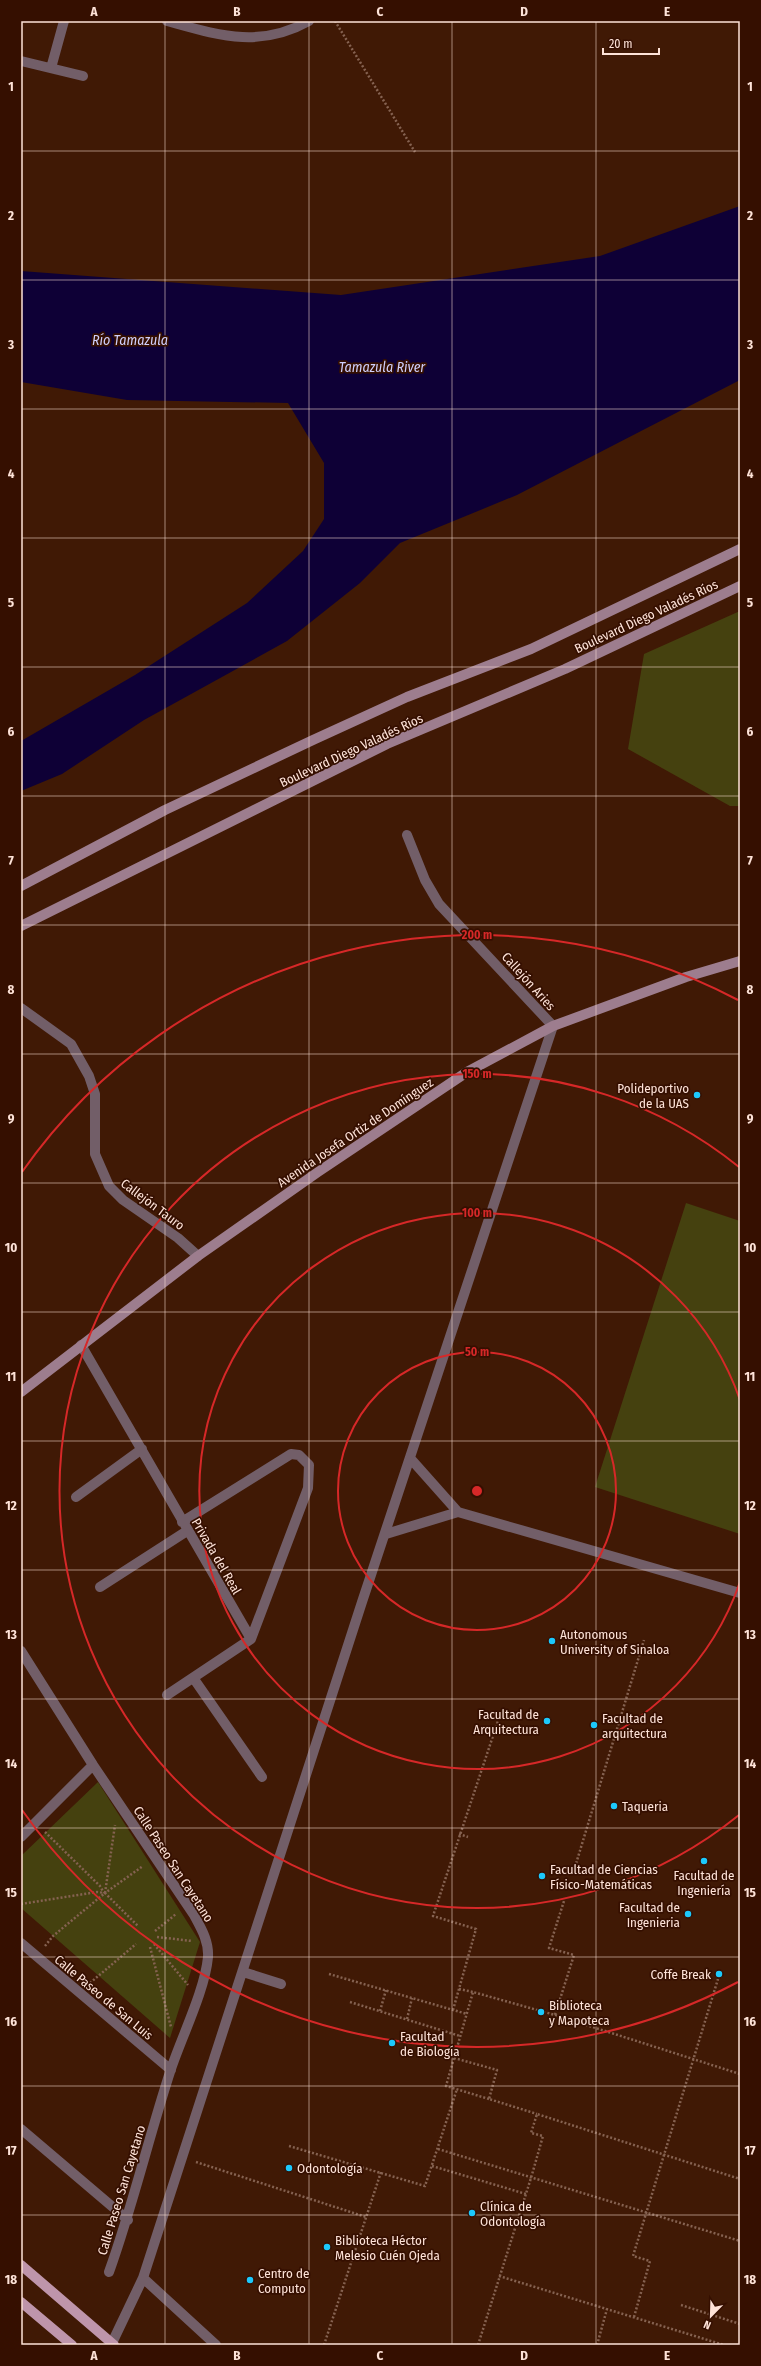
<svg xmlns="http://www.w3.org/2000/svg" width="761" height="2366" font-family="'Fira Sans Condensed',sans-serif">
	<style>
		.green { fill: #45410f }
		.water { fill: #0e0036 }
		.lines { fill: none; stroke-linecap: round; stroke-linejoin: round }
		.path { stroke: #856251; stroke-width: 2.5; stroke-dasharray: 2 2; stroke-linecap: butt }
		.lane { stroke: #725e68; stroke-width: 10 }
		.street { stroke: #725e68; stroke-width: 10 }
		.secondary { stroke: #9d7d8e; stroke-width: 10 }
		.primary { stroke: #be95ab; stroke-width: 10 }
		.grid { fill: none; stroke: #fee3d8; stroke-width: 1; stroke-opacity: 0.55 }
		.ring { fill: none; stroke: #d62828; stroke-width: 2 }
		.poi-dot { fill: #1cc9fc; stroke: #350f00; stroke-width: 1.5 }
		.labels { text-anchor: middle; stroke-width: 3.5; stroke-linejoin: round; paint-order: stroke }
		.street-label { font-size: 13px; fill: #fee3d8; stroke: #350f00 }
		.poi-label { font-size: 13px; fill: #fee3d8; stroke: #350f00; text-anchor: start }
		.water-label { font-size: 14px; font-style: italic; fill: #cfcffd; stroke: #350f00 }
		.centre { fill: #d62828; stroke: #350f00; stroke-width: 2 }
		.ring-label { font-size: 12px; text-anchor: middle; font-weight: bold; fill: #d62828; stroke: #350f00; stroke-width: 3.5; stroke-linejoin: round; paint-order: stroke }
		.neatline { fill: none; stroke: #fee3d8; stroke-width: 1.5 }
		.grid-label { font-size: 13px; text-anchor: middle; font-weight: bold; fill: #fee3d8 }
	</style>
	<rect width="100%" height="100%" fill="#401905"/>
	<path class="green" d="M 740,611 L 740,806 L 730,806 L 628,749 L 644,654 Z
		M 686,1203 L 740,1221 L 740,1534 L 595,1487 Z
		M 98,1782 L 200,1942 L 170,2038 L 21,1908 L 21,1856 Z"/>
	<path class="water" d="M 740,206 L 740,380 L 517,495 L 400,543 L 360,583 L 287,641 L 144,720 L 62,774 L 21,791 L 21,741 L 135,675 L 247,603 L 303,551 L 324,519 L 324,463 L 288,403 L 127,400 L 21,382 L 21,271 L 341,295 L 600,256 Z"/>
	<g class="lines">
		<path class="path" d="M 335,21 L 415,152
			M 45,1832 L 100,1886 L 104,1893
			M 459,1834 L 468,1837
			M 575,1867 L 644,1640
			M 105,1893 L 115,1825
			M 21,1904 L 97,1892 L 105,1893 L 143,1866
			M 155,1931 L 176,1914
			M 157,1937 L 192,1941
			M 154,1944 L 188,1985
			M 45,1946 L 53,1936 L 105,1893 L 138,1926
			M 150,1947 L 171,2027
			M 329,1974 L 467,2014
			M 90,1983 L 136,1944
			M 459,1989 L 473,1992
			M 350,2002 L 460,2036
			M 453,2010 L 476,1929 L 433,1916 L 498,1721
			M 380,2011 L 386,1990
			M 555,2015 L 740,2074
			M 407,2019 L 412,1998
			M 454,2058 L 497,2070 L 489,2099 L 537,2114
			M 489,2099 L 446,2086 L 473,1992 L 555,2015 L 574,1955 L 549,1948 L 564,1901
			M 289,2146 L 425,2186 L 457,2089
			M 438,2149 L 740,2241
			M 196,2162 L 366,2217
			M 432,2166 L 526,2194
			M 499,2276 L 724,2345
			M 681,2305 L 740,2324
			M 634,2317 L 650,2261 L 633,2256 L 718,1979
			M 324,2345 L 381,2172
			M 478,2345 L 531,2178 L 543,2136 L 531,2133 L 537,2114 L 740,2179
			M 597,2345 L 607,2309"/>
		<path class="lane" d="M 21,1008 L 71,1044 L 89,1076 L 95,1094 L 95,1154 L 109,1186 L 123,1200 L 178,1238 L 198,1256
			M 410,1458 L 458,1512 L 740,1593
			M 386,1534 L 458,1512
			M 243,1972 L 281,1984
			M 143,2278 L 216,2345
			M 112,2343 L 143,2278 L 362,1602 L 553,1026 L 439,904 L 425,880 L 407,835"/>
		<path class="street" d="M 167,21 C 218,35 259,49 309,21
			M 21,61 L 83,76
			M 51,68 L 64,21
			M 81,1345 L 251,1639
			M 76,1497 L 142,1449
			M 182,1522 L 291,1454 L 299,1455 L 309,1465 L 308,1488 L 251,1639
			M 100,1587 L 187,1531
			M 21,1651 L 93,1765 L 194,1915 C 201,1928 209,1941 208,1957 C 205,1990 182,2036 171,2069 C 149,2136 133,2205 109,2272
			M 194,1679 L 262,1777
			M 167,1695 L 251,1639
			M 21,1837 L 93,1765
			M 21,1943 L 171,2070
			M 21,2129 L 128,2220"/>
		<path class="secondary" d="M 21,886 L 165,810 L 313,740 L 407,697 L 531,649 L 740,549
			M 21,926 L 387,744 L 565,669 L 740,586
			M 21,1392 L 198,1256 L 318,1172 L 467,1072 L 553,1026 L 686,977 L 740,961"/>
		<path class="primary" d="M 21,2265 L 114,2345
			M 21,2302 L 72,2345"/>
	</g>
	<path class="grid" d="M 165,21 L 165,2345M 309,21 L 309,2345M 452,21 L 452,2345M 596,21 L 596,2345M 21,151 L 740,151M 21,280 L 740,280M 21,409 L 740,409M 21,538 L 740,538M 21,667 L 740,667M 21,796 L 740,796M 21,925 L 740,925M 21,1054 L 740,1054M 21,1183 L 740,1183M 21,1312 L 740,1312M 21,1441 L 740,1441M 21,1570 L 740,1570M 21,1699 L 740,1699M 21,1828 L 740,1828M 21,1957 L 740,1957M 21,2086 L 740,2086M 21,2215 L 740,2215"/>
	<g class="ring">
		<circle cx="477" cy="1491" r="139"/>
		<path d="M740 1582A278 278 0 1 1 740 1400"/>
		<path d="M739 1815A417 417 0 1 1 739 1167"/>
		<path d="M738 1982A556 556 0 0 1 22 1810M22 1172A556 556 0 0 1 738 1000"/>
	</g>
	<g class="poi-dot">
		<circle cx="697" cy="1095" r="4"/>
		<circle cx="552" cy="1641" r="4"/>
		<circle cx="547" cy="1721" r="4"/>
		<circle cx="594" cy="1725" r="4"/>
		<circle cx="614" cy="1806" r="4"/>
		<circle cx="704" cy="1861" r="4"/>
		<circle cx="542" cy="1876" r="4"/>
		<circle cx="688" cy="1914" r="4"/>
		<circle cx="719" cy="1974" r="4"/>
		<circle cx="541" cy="2012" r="4"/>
		<circle cx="392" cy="2043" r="4"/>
		<circle cx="289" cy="2168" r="4"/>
		<circle cx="472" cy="2213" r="4"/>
		<circle cx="327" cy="2247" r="4"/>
		<circle cx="250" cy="2280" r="4"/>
	</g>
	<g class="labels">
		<g class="street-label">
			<text transform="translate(646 616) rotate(-25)" y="5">Boulevard Diego Valadés Ríos</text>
			<text transform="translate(351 750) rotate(-25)" y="5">Boulevard Diego Valadés Ríos</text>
			<text transform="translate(529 981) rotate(48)" y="5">Callejón Aries</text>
			<text transform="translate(355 1132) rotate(-34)" y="5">Avenida Josefa Ortiz de Domínguez</text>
			<text transform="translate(153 1204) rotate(37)" y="5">Callejón Tauro</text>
			<text transform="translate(217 1556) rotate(60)" y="5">Privada del Real</text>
			<text transform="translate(174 1864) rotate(57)" y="5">Calle Paseo San Cayetano</text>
			<text transform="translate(104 1997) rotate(40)" y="5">Calle Paseo de San Luis</text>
			<text transform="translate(121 2190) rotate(-73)" y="5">Calle Paseo San Cayetano</text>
		</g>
		<g class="poi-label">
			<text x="689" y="1093" text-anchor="end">Polideportivo<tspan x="689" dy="15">de la UAS</tspan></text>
			<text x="560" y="1639">Autonomous<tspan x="560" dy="15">University of Sinaloa</tspan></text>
			<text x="539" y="1719" text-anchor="end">Facultad de<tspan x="539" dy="15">Arquitectura</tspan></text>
			<text x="602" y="1723">Facultad de<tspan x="602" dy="15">arquitectura</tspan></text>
			<text x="622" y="1811">Taqueria</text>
			<text x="550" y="1874">Facultad de Ciencias<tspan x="550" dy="15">Físico-Matemáticas</tspan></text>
			<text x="704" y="1880" text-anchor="middle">Facultad de<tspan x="704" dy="15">Ingeniería</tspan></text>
			<text x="680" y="1912" text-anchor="end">Facultad de<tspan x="680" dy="15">Ingenieria</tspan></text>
			<text x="711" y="1979" text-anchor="end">Coffe Break</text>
			<text x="549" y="2010">Biblioteca<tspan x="549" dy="15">y Mapoteca</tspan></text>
			<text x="400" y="2041">Facultad<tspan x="400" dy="15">de Biología</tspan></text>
			<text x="297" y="2173">Odontología</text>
			<text x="480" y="2211">Clínica de<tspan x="480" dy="15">Odontología</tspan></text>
			<text x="335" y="2245">Biblioteca Héctor<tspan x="335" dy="15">Melesio Cuén Ojeda</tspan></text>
			<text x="258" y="2278">Centro de<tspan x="258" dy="15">Computo</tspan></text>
		</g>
		<g class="water-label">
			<text x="130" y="345">Río Tamazula</text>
			<text x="382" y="372">Tamazula River</text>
		</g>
	</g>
	<circle cx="477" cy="1491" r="6" class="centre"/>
	<g class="ring-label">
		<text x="477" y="939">200 m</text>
		<text x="477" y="1078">150 m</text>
		<text x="477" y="1217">100 m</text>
		<text x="477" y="1356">50 m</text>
	</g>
	<rect width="761" height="2366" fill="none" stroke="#350f00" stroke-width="44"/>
	<g transform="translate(711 2316) rotate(203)" stroke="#350f00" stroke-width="3" paint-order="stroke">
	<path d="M0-3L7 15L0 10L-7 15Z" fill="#fee3d8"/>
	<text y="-6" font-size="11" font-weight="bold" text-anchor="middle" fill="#fee3d8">N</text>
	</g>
	<path d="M603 48v6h56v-6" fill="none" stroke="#fee3d8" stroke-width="2"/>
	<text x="609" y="48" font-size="12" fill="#fee3d8" stroke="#350f00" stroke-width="3" paint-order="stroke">20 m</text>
	<rect x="22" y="22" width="717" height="2322" class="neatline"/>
	<g class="grid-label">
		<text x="94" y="16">A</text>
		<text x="237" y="16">B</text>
		<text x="380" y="16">C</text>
		<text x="524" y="16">D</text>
		<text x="667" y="16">E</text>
		<text x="11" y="91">1</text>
		<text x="750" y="91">1</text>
		<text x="11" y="220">2</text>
		<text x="750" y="220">2</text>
		<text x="11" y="349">3</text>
		<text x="750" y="349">3</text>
		<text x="11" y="478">4</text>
		<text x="750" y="478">4</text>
		<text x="11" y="607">5</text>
		<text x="750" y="607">5</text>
		<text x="11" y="736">6</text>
		<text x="750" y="736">6</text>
		<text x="11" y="865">7</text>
		<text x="750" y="865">7</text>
		<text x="11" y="994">8</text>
		<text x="750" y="994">8</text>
		<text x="11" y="1123">9</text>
		<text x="750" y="1123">9</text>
		<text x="11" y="1252">10</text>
		<text x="750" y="1252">10</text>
		<text x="11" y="1381">11</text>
		<text x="750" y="1381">11</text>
		<text x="11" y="1510">12</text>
		<text x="750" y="1510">12</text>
		<text x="11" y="1639">13</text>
		<text x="750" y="1639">13</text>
		<text x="11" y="1768">14</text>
		<text x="750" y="1768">14</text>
		<text x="11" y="1897">15</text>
		<text x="750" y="1897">15</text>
		<text x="11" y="2026">16</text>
		<text x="750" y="2026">16</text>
		<text x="11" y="2155">17</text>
		<text x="750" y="2155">17</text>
		<text x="11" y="2284">18</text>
		<text x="750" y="2284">18</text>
		<text x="94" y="2360">A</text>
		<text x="237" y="2360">B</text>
		<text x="380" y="2360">C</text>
		<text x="524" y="2360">D</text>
		<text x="667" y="2360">E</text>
	</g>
</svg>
